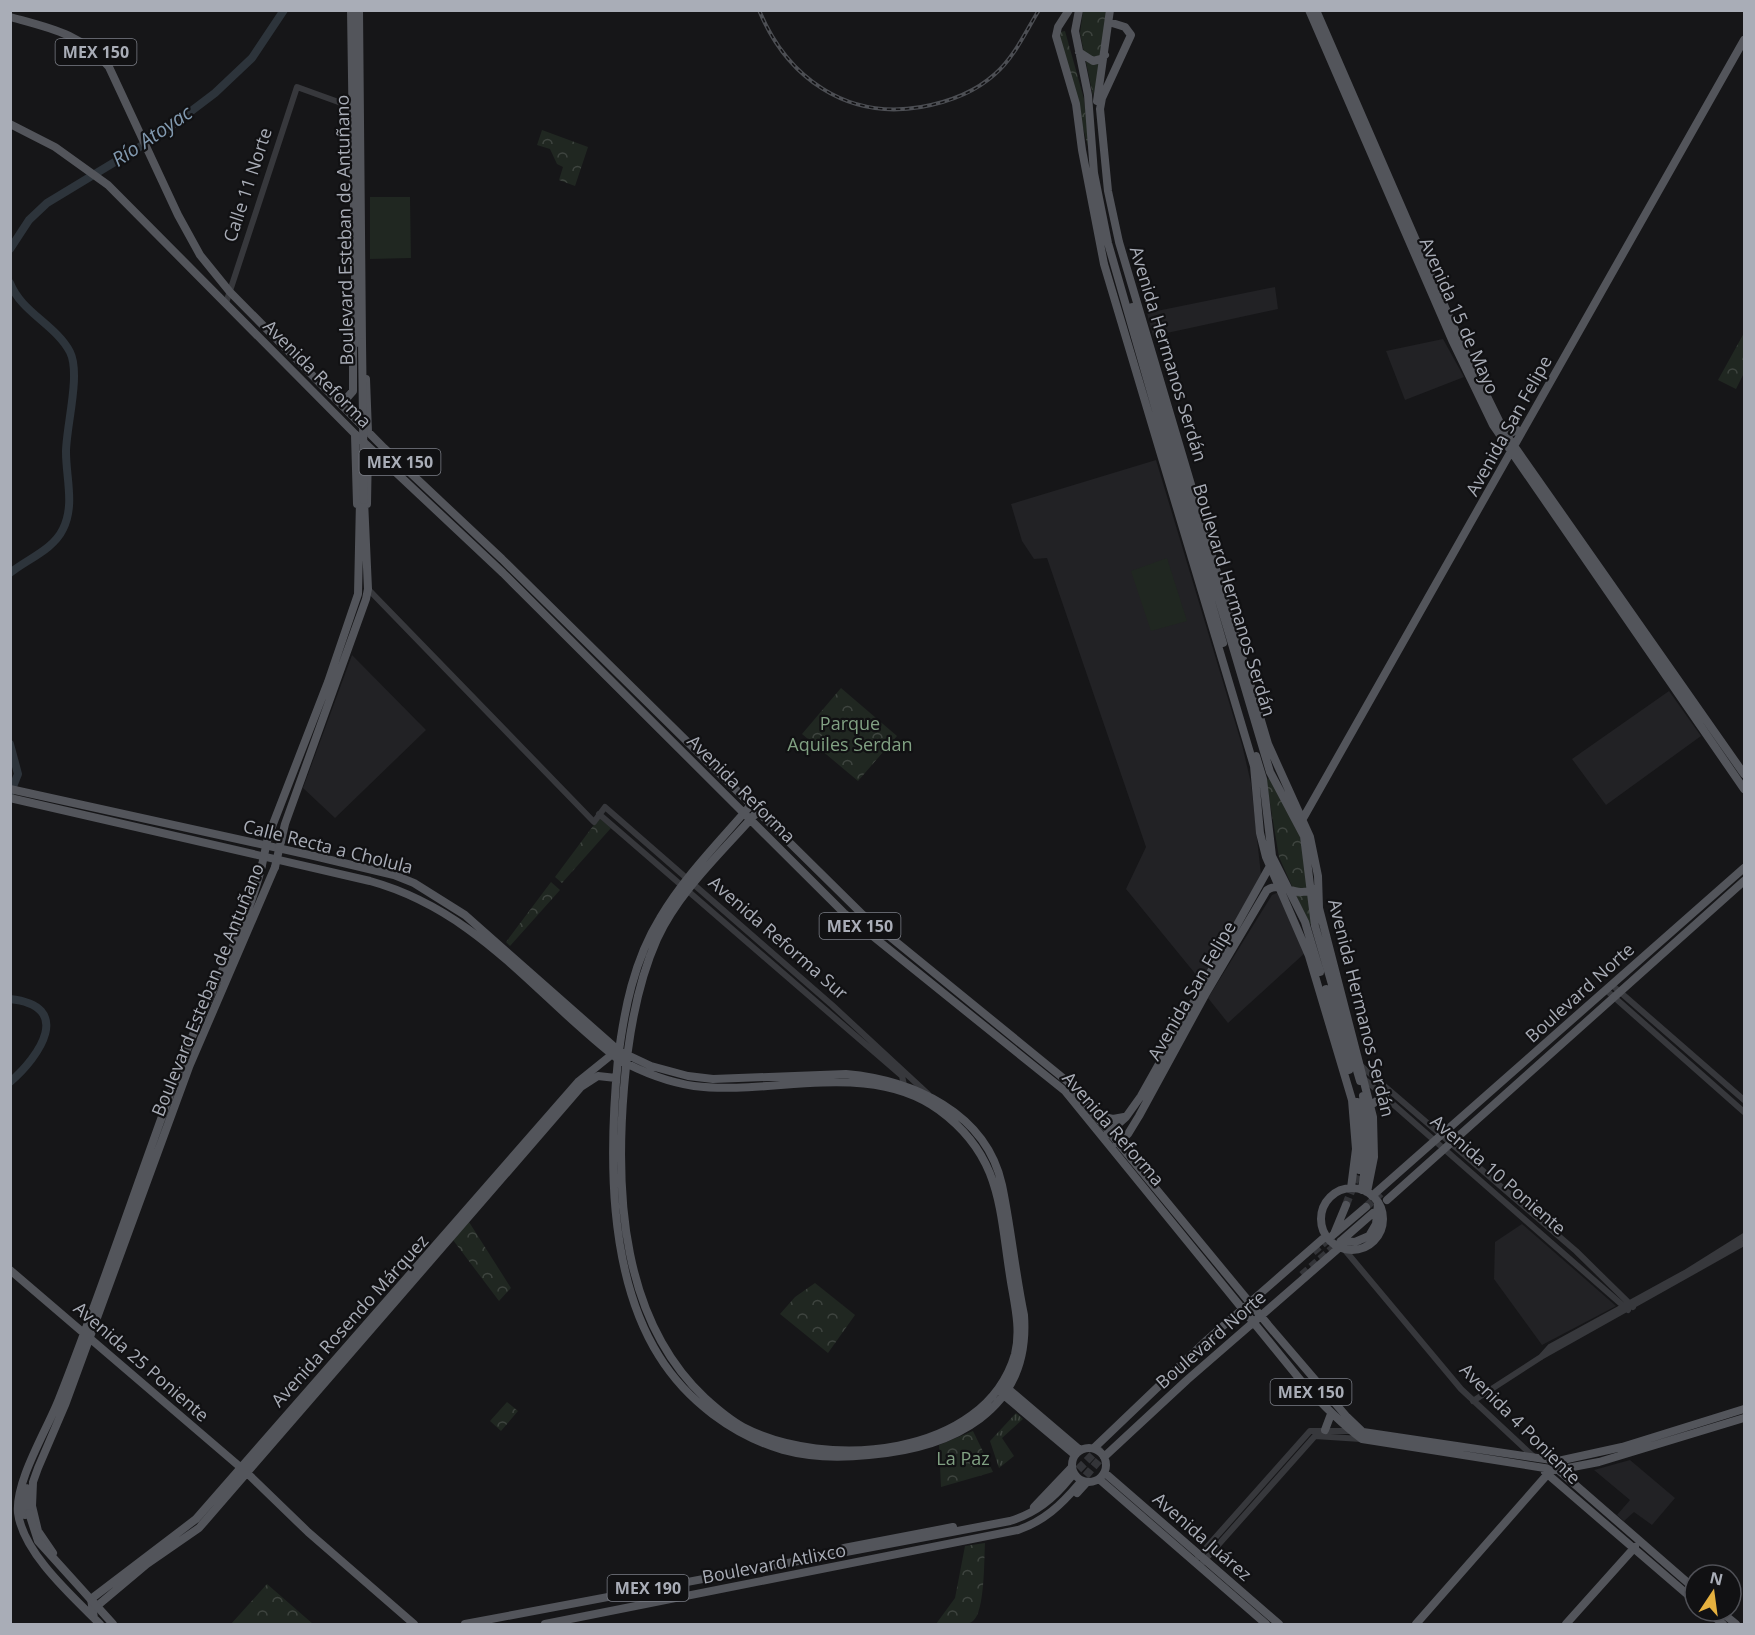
<svg xmlns="http://www.w3.org/2000/svg" width="1755" height="1635" font-family="'Open Sans',sans-serif">
	<style>
		.built { fill: #222225 }
		.grass { fill: url(#grass-tufts) }
		.park { fill: url(#park-crowns) }
		.garden { fill: #202721 }
		.lines { fill: none; stroke-linecap: round; stroke-linejoin: round }
		.river { stroke: #2d343b; stroke-width: 8 }
		.major-tunnel { stroke: #333438; stroke-width: 8; stroke-dasharray: 8 4; stroke-linecap: butt }
		.minor { stroke: #37383c; stroke-width: 6 }
		.major { stroke: #53555b; stroke-width: 8 }
		.rail-casing { stroke: #4c4e53; stroke-width: 4 }
		.rail { stroke: #111113; stroke-width: 1.5; stroke-dasharray: 4.5; stroke-linecap: butt }
		.major-bridge { stroke: #53555b; stroke-width: 8 }
		.labels { text-anchor: middle; stroke-width: 4.5; stroke-linejoin: round; paint-order: stroke }
		.shield { fill: #111113; stroke: #7b7e86; stroke-width: 1.5 }
		.shield-label { font-size: 16px; font-weight: bold; fill: #a9adb7 }
		.street-label { font-size: 18px; fill: #a9adb7; stroke: #111113 }
		.park-label { font-size: 18px; fill: #81a183; stroke: #111113 }
		.water-label { font-size: 20px; font-style: italic; fill: #829ab0; stroke: #111113 }
	</style>
	<defs>
		<pattern id="grass-tufts" width="24" height="20" patternUnits="userSpaceOnUse" patternTransform="scale(1.5)"><rect width="24" height="20" fill="#202721"/><path d="M3 7l-1-3M5 7V3M7 7l1-3M15 17l-1-3M17 17v-4M19 17l1-3" fill="none" stroke="#3e443f"/></pattern>
		<pattern id="park-crowns" width="20" height="18" patternUnits="userSpaceOnUse" patternTransform="scale(1.5)"><rect width="20" height="18" fill="#202721"/><path d="M2 6a3 3 0 1 1 6 0M12 15a3 3 0 1 1 6 0" fill="none" stroke="#3e443f"/></pattern>
	</defs>
	<rect width="100%" height="100%" fill="#161618"/>
	<path class="built" d="M 1275,287 L 1278,309 L 1153,336 L 1147,313 Z
		M 1443,339 L 1464,377 L 1405,400 L 1386,351 Z
		M 1156,460 L 1242,745 L 1251,783 L 1261,875 L 1202,982 L 1126,889 L 1146,847 L 1047,558 L 1034,559 L 1022,541 L 1011,504 Z
		M 352,655 L 426,730 L 335,818 L 303,788 Z
		M 1669,691 L 1701,736 L 1606,805 L 1572,759 Z
		M 1281,891 L 1306,952 L 1228,1023 L 1208,998 L 1272,895 Z
		M 1522,1224 L 1616,1306 L 1542,1345 L 1494,1279 L 1495,1242 Z
		M 1630,1460 L 1675,1498 L 1652,1525 L 1634,1512 L 1624,1521 L 1617,1515 L 1630,1500 L 1594,1470 Z"/>
	<path class="grass" d="M 1016,1413 L 1023,1419 L 1002,1438 L 1014,1456 L 999,1468 L 990,1441 Z"/>
	<path class="park" d="M 1083,11 L 1107,11 L 1106,45 L 1093,96 L 1080,33 Z
		M 1065,31 L 1084,99 L 1090,154 L 1059,38 L 1060,32 Z
		M 542,130 L 588,147 L 575,186 L 559,180 L 563,167 L 557,164 L 550,149 L 537,145 Z
		M 1744,333 L 1744,373 L 1736,389 L 1718,380 Z
		M 841,688 L 897,736 L 858,781 L 802,734 Z
		M 1270,778 L 1301,837 L 1312,924 L 1309,924 L 1279,857 L 1266,779 Z
		M 599,818 L 611,828 L 562,883 L 555,877 Z
		M 551,882 L 560,890 L 510,946 L 506,942 Z
		M 469,1222 L 511,1288 L 499,1301 L 453,1240 Z
		M 815,1283 L 855,1315 L 828,1353 L 780,1314 L 795,1297 Z
		M 507,1402 L 518,1411 L 501,1431 L 490,1421 Z
		M 973,1431 L 993,1472 L 941,1487 L 939,1445 Z
		M 985,1543 C 984,1559 985,1612 973,1621 C 963,1628 947,1625 936,1624 L 955,1598 L 965,1546 Z
		M 267,1584 L 313,1624 L 231,1624 Z"/>
	<path class="garden" d="M 370,197 L 410,197 L 411,258 L 370,259 Z
		M 1167,558 L 1187,621 L 1151,631 L 1131,571 Z
		M 856,717 L 869,728 L 844,758 L 831,747 Z"/>
	<g class="lines">
		<path class="river" d="M 10,249 L 29,220 L 47,203 L 161,134 L 215,93 L 252,58 L 284,10
			M 10,283 C 21,312 56,325 70,352 C 81,374 66,427 66,452 C 66,478 75,505 63,529 C 53,550 27,559 10,573
			M 10,744 L 18,774 L 10,794
			M 10,999 C 74,1006 40,1056 10,1082"/>
		<path class="major-tunnel" d="M 1346,1205 L 1359,1170
			M 1366,1207 L 1383,1191
			M 1313,1252 L 1333,1235
			M 1302,1275 L 1341,1241
			M 1070,1478 L 1101,1446
			M 1078,1485 L 1106,1452"/>
		<path class="minor" d="M 226,303 L 297,87 L 355,108
			M 368,589 L 594,822 L 605,807 L 832,1005 L 928,1094
			M 599,814 L 902,1076 L 904,1085
			M 1612,985 L 1744,1100
			M 1606,990 L 1744,1112
			M 1360,1065 L 1576,1251 L 1633,1307
			M 1362,1077 L 1628,1310
			M 1344,1249 L 1461,1389 L 1535,1458
			M 1541,1357 L 1550,1347 L 1685,1273 L 1744,1236
			M 1473,1401 L 1541,1357 L 1744,1243
			M 1198,1557 L 1310,1431 L 1351,1431
			M 1203,1562 L 1315,1436 L 1361,1439"/>
		<path class="major" d="M 351,10 L 356,343
			M 359,10 L 362,342
			M 1069,10 L 1058,27 L 1056,36 L 1076,104 L 1082,150 L 1104,264 L 1254,766 L 1260,833 L 1266,857 L 1309,956 L 1352,1100 L 1356,1149 L 1351,1188
			M 1079,10 L 1075,31 L 1088,95 L 1094,173 L 1108,243 L 1223,643
			M 1309,10 L 1452,340 L 1493,425 L 1744,789
			M 1316,10 L 1458,337 L 1505,433 L 1744,774
			M 10,17 C 50,28 82,34 109,67 L 178,215 L 200,255 L 230,292 L 384,448 L 502,559 L 862,914 L 1068,1082 L 1269,1326 L 1347,1417 L 1371,1440
			M 1109,22 L 1125,27 L 1131,35 L 1102,98 L 1100,109 L 1108,191 L 1119,242 L 1268,744 L 1310,837 L 1318,876 L 1319,908 L 1373,1117 L 1374,1157 L 1367,1192
			M 1079,52 L 1093,61 L 1101,59 L 1105,55
			M 1097,101 L 1110,10
			M 10,124 L 55,147 L 108,185 L 355,434 L 503,573 L 844,913 L 1065,1091 L 1302,1382 C 1321,1403 1339,1422 1362,1439 L 1557,1470 L 1599,1462 L 1744,1418
			M 1132,307 L 1270,772 L 1304,836 L 1315,926 L 1360,1081
			M 366,379 L 368,432
			M 335,398 L 346,399 L 353,391 L 353,339
			M 1503,430 L 1511,433 L 1517,430
			M 355,435 L 357,504
			M 367,504 L 368,447
			M 1256,756 L 1263,779 L 1272,856 L 1305,922 L 1320,972
			M 10,789 L 314,856 L 394,875 L 414,883 L 465,915 L 619,1051 L 651,1066 L 688,1076 L 713,1079 L 846,1074 C 912,1080 986,1112 1002,1185 C 1011,1228 1015,1272 1024,1315 C 1031,1412 951,1448 869,1455 C 840,1458 812,1458 783,1450 C 733,1435 687,1401 659,1356 C 607,1273 609,1152 618,1059 C 624,1010 634,960 660,918 C 684,877 719,842 750,806
			M 10,798 L 370,881 C 478,911 534,994 618,1059 C 642,1072 667,1082 694,1086 C 773,1096 869,1059 939,1110 C 1003,1157 999,1210 1011,1282 C 1015,1306 1021,1330 1015,1354 C 985,1458 825,1470 743,1427 C 730,1420 716,1408 705,1398 C 622,1320 615,1195 624,1088 C 628,1038 636,986 657,939 C 679,891 722,852 757,812
			M 1301,822 L 1744,40
			M 268,837 L 328,682 L 358,594 L 360,500
			M 281,841 L 285,824 L 366,599 L 368,589 L 364,500
			M 1326,989 L 1349,1070
			M 1357,1102 L 1362,1138 L 1359,1170
			M 1371,1105 L 1385,1095
			M 1099,1116 L 1113,1119 L 1124,1117
			M 1107,1134 L 1126,1117 L 1141,1096 L 1270,866
			M 1117,1143 L 1128,1134 L 1139,1116 L 1205,995 L 1267,890 C 1282,880 1295,899 1314,889
			M1321 1219a31 31 0 1 1 62 0a31 31 0 1 1-62 0Z
			M 1362,1190 L 1369,1136 L 1363,1096
			M 1372,1196 L 1744,868
			M 1387,1200 L 1744,881
			M 1334,1234 L 1346,1205
			M 1333,1235 L 1366,1207
			M 1341,1241 L 1355,1242 L 1369,1236 L 1376,1224 L 1378,1204
			M 1341,1241 L 1373,1213
			M 10,1270 L 246,1472 L 308,1532 L 414,1624
			M 1006,1387 L 1080,1450
			M 1000,1392 L 1075,1455
			M 1325,1430 L 1331,1414
			M 1363,1432 L 1558,1461 L 1622,1447 L 1744,1409
			M1072 1465a17 17 0 1 1 34 0a17 17 0 1 1-34 0Z
			M 1094,1448 L 1207,1340 L 1326,1236
			M 1104,1457 L 1187,1380 L 1340,1247
			M 1556,1468 L 1695,1589
			M 1545,1472 L 1695,1601
			M 1105,1473 L 1279,1624
			M 1099,1479 L 1266,1624
			M 1077,1493 L 1087,1482
			M 1034,1507 L 1072,1467
			M 25,1515 L 26,1488
			M 844,1548 L 953,1527
			M 53,1553 L 38,1531 L 32,1506 L 33,1482 L 38,1468 L 65,1405 L 189,1067 L 275,867
			M 97,1606 L 147,1564 L 199,1528 L 581,1087 L 598,1076 L 616,1078
			M 1707,1611 L 1723,1624
			M 1720,1611 L 1736,1624
			M 94,1618 L 91,1599 L 196,1519 L 579,1081 L 615,1052
			M 100,1624 C 73,1597 23,1553 18,1513 C 15,1481 47,1430 59,1399 C 103,1288 140,1174 182,1062 C 206,996 245,935 262,865
			M 465,1624 L 1010,1521 C 1036,1513 1053,1499 1070,1478
			M 545,1624 L 1018,1530 C 1044,1521 1061,1505 1078,1485
			M 1416,1624 L 1553,1468
			M 1566,1624 L 1635,1547"/>
		<defs>
			<path id="rail" d="M 759,10 C 787,78 847,120 921,107 C 949,102 974,93 995,74 C 1014,58 1026,31 1039,10"/>
		</defs>
		<use href="#rail" class="rail-casing"/>
		<use href="#rail" class="rail"/>
		<path class="major-bridge" d="M 362,342 L 364,500
			M 262,865 L 268,837
			M 275,867 L 281,841
			M 29,1513 L 38,1541 L 113,1624"/>
	</g>
	<g class="labels">
		<g class="shield">
			<rect x="55.5" y="39" width="81" height="26" rx="4.5"/>
			<rect x="359.5" y="449" width="81" height="26" rx="4.5"/>
			<rect x="819.5" y="913" width="81" height="26" rx="4.5"/>
			<rect x="1270.5" y="1379" width="81" height="26" rx="4.5"/>
			<rect x="607.5" y="1575" width="81" height="26" rx="4.5"/>
		</g>
		<g class="shield-label">
			<text x="96" y="58">MEX 150</text>
			<text x="400" y="468">MEX 150</text>
			<text x="860" y="932">MEX 150</text>
			<text x="1311" y="1398">MEX 150</text>
			<text x="648" y="1594">MEX 190</text>
		</g>
		<g class="street-label">
			<text transform="translate(248 185) rotate(-72)" y="6">Calle 11 Norte</text>
			<text transform="translate(345 230) rotate(-91)" y="6">Boulevard Esteban de Antuñano</text>
			<text transform="translate(1459 316) rotate(66)" y="6">Avenida 15 de Mayo</text>
			<text transform="translate(1168 354) rotate(73)" y="6">Avenida Hermanos Serdán</text>
			<text transform="translate(317 374) rotate(45)" y="6">Avenida Reforma</text>
			<text transform="translate(1509 426) rotate(-61)" y="6">Avenida San Felipe</text>
			<text transform="translate(1234 600) rotate(73)" y="6">Boulevard Hermanos Serdán</text>
			<text transform="translate(741 789) rotate(45)" y="6">Avenida Reforma</text>
			<text transform="translate(328 847) rotate(14)" y="6">Calle Recta a Cholula</text>
			<text transform="translate(778 938) rotate(41)" y="6">Avenida Reforma Sur</text>
			<text transform="translate(208 990) rotate(-68)" y="6">Boulevard Esteban de Antuñano</text>
			<text transform="translate(1192 991) rotate(-60)" y="6">Avenida San Felipe</text>
			<text transform="translate(1580 993) rotate(-42)" y="6">Boulevard Norte</text>
			<text transform="translate(1361 1008) rotate(76)" y="6">Avenida Hermanos Serdán</text>
			<text transform="translate(1113 1129) rotate(49)" y="6">Avenida Reforma</text>
			<text transform="translate(1498 1175) rotate(41)" y="6">Avenida 10 Poniente</text>
			<text transform="translate(350 1321) rotate(-48)" y="6">Avenida Rosendo Márquez</text>
			<text transform="translate(1211 1340) rotate(-41)" y="6">Boulevard Norte</text>
			<text transform="translate(141 1362) rotate(41)" y="6">Avenida 25 Poniente</text>
			<text transform="translate(1520 1424) rotate(45)" y="6">Avenida 4 Poniente</text>
			<text transform="translate(1202 1537) rotate(41)" y="6">Avenida Juárez</text>
			<text transform="translate(774 1564) rotate(-11)" y="6">Boulevard Atlixco</text>
		</g>
		<g class="park-label">
			<text x="850" y="730">Parque<tspan x="850" dy="21">Aquiles Serdan</tspan></text>
			<text x="963" y="1465">La Paz</text>
		</g>
		<g class="water-label">
			<text transform="translate(152 136) rotate(-34)" y="7">Río Atoyac</text>
		</g>
	</g>
	<rect width="1755" height="1635" fill="none" stroke="#a9adb7" stroke-width="24"/>
	<g transform="translate(1713 1593) rotate(13)"><circle r="28" fill="#111113" stroke="#4e4f55" stroke-width="1.5"/>
	<path d="M0-4.5L10 22L0 15L-10 22Z" fill="#e6b13f"/>
	<text y="-9" font-size="16" font-weight="bold" text-anchor="middle" fill="#a9adb7">N</text>
	</g>
</svg>
